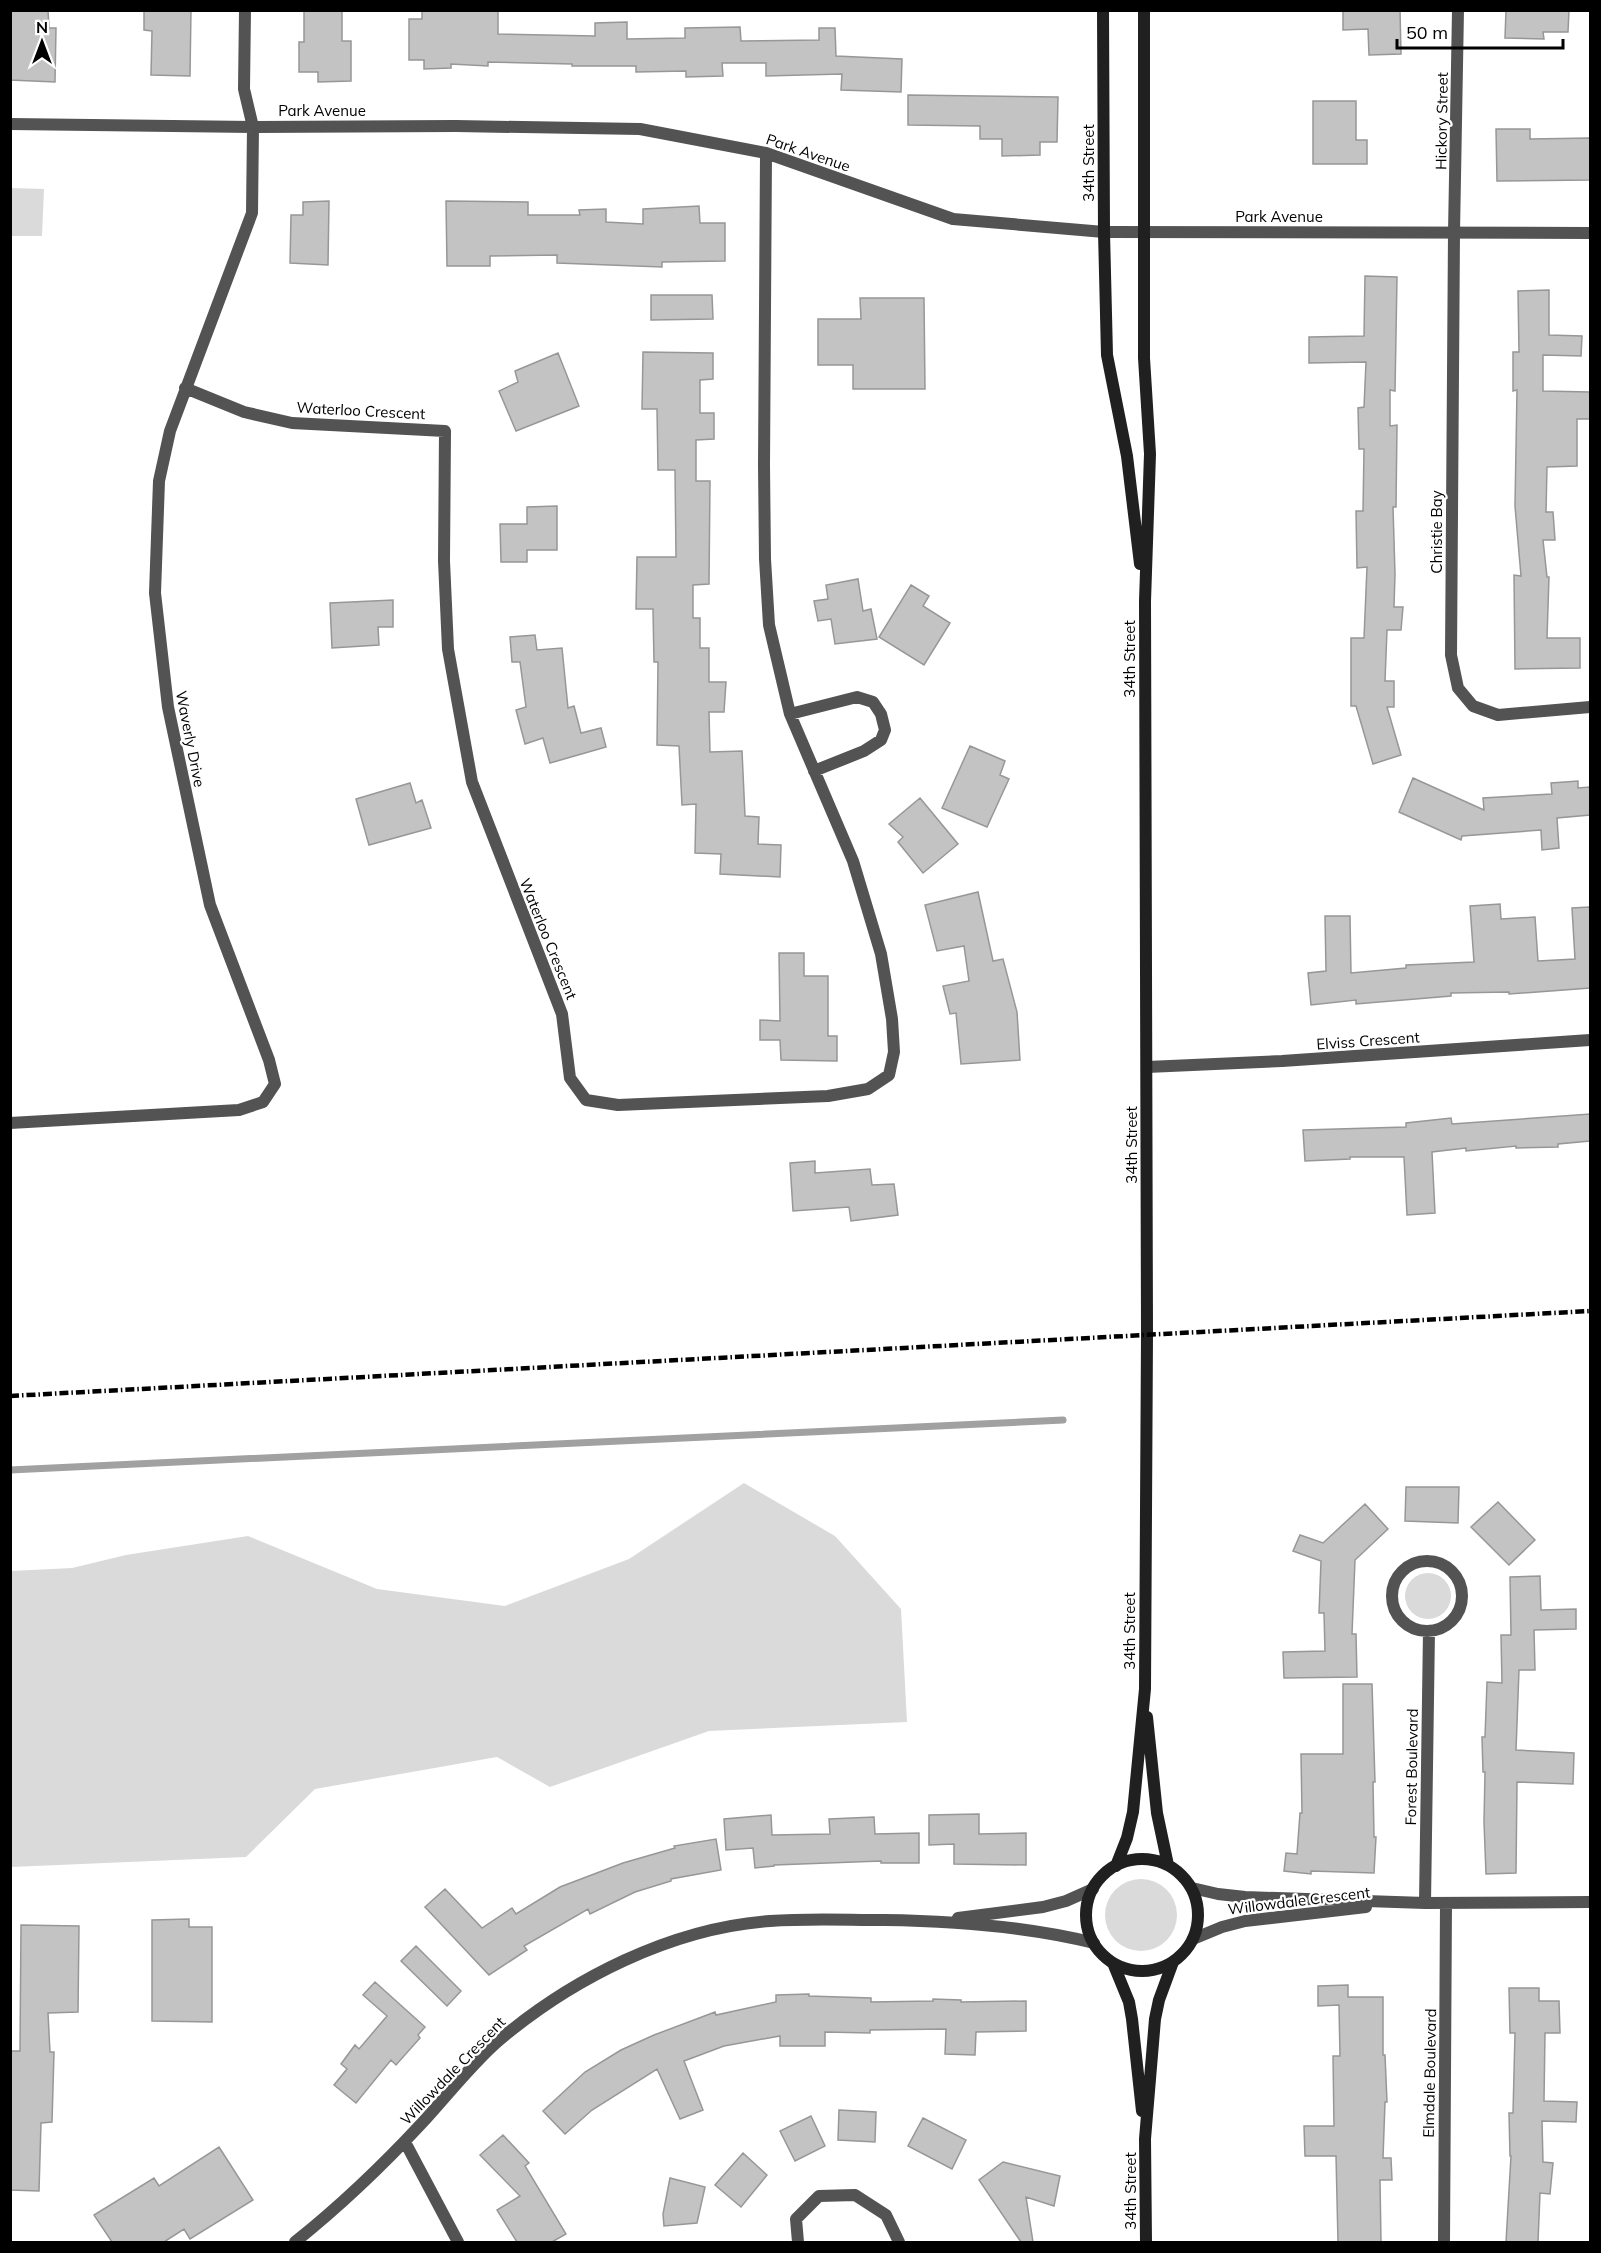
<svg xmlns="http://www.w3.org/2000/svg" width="1601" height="2253" font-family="Mulish,sans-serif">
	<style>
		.green { fill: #dadada }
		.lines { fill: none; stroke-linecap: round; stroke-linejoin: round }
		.stream { stroke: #a1a1a1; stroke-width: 7 }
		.building { fill: #c3c3c3; stroke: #979797; stroke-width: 1.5 }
		.minor { stroke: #535353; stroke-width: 12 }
		.tertiary { stroke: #535353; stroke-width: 12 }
		.secondary { stroke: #202020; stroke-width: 12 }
		.rail { stroke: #000; stroke-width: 4.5; stroke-dasharray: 9 3 1.5 3; stroke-linecap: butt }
		.labels { text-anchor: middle; stroke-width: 4.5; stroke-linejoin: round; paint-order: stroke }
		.street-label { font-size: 15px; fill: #000; stroke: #fff }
	</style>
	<rect width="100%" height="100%" fill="#fff"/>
	<path class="green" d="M 11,188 L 44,189 L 42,236 L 11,236 Z
		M 744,1483 L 835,1536 L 901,1609 L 907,1722 L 709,1731 L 550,1787 L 497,1757 L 315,1789 L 246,1857 L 11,1867 L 11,1571 L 72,1568 L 126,1555 L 248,1536 L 377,1589 L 505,1606 L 629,1559 Z
		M1405 1596a23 23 0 1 1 46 0a23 23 0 1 1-46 0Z
		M1105 1915a36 36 0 1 1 72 0a36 36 0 1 1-72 0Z"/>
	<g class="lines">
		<path class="stream" d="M 10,1470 L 1063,1420"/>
	</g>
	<path class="building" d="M 10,10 L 48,10 L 49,28 L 56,28 L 55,82 L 10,80 Z
		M 144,10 L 191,10 L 190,76 L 151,75 L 152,31 L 144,30 Z
		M 304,10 L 342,10 L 342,41 L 351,41 L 351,81 L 318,82 L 318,72 L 299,72 L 299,42 L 304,42 Z
		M 422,10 L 498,10 L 498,34 L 595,36 L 595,23 L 627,22 L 627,39 L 685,38 L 685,28 L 740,27 L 741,41 L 819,40 L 819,28 L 835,28 L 836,56 L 902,59 L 901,92 L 841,90 L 842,74 L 766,76 L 766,63 L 722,63 L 723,76 L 686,77 L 686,71 L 636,72 L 636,66 L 572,66 L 572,64 L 488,62 L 488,66 L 451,64 L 451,68 L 424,69 L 424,60 L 409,60 L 409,19 L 422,19 Z
		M 1343,10 L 1400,10 L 1401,54 L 1369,55 L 1368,29 L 1343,30 Z
		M 1506,10 L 1569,10 L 1568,32 L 1543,32 L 1544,39 L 1505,38 Z
		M 908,95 L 1058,97 L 1057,142 L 1040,142 L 1040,155 L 1002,156 L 1002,139 L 980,139 L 980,126 L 908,125 Z
		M 1313,101 L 1356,101 L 1356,140 L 1367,140 L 1367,164 L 1313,164 Z
		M 1496,129 L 1530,129 L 1530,139 L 1590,138 L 1590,180 L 1497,181 Z
		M 329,201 L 328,265 L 290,263 L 291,215 L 303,215 L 303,202 Z
		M 446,201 L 528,202 L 528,215 L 580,215 L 579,210 L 606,209 L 606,222 L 643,224 L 643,209 L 699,206 L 700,223 L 725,223 L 725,261 L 662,262 L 662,267 L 557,263 L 557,255 L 490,256 L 490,266 L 447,266 Z
		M 1365,276 L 1397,277 L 1395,391 L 1390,390 L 1390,426 L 1397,425 L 1396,507 L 1393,507 L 1395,574 L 1394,607 L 1403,607 L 1401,630 L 1387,630 L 1385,681 L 1394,681 L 1394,707 L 1387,707 L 1401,755 L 1373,764 L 1356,706 L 1351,706 L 1351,638 L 1364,638 L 1367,567 L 1357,568 L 1356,511 L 1363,511 L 1364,449 L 1359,449 L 1358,408 L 1364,407 L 1366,362 L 1309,363 L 1309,337 L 1364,336 Z
		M 1549,290 L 1549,335 L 1582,336 L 1581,356 L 1543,355 L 1543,391 L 1590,392 L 1590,419 L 1577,419 L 1577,466 L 1547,467 L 1546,512 L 1553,512 L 1555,540 L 1543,540 L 1547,577 L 1549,577 L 1547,638 L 1580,638 L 1580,668 L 1515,669 L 1514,575 L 1521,576 L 1515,506 L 1517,390 L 1513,391 L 1513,352 L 1519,352 L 1518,291 Z
		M 651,295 L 712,295 L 713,319 L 651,320 Z
		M 860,298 L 924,298 L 925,389 L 853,389 L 853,365 L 818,365 L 818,319 L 861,319 Z
		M 643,352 L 713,353 L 713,379 L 700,380 L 700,413 L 714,413 L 714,439 L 696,440 L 696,481 L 710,481 L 709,584 L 693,585 L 693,618 L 700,618 L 700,648 L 709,648 L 709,682 L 726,682 L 724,712 L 709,712 L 710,752 L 742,751 L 745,816 L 759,817 L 758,844 L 781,845 L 780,877 L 720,874 L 721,854 L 695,853 L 696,804 L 682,805 L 679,746 L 657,745 L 658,662 L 654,662 L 653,609 L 636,609 L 637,557 L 676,557 L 675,470 L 658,470 L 657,409 L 642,409 Z
		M 558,353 L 579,406 L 516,431 L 499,391 L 518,382 L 515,371 Z
		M 557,506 L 557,550 L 527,550 L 527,562 L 501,562 L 500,524 L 527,524 L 527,507 Z
		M 858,579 L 863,611 L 871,609 L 877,639 L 835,644 L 831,619 L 818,621 L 814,601 L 828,599 L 826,585 Z
		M 911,585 L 929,596 L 923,606 L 950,623 L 924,665 L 879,637 Z
		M 393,600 L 393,627 L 378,627 L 379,645 L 332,648 L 330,603 Z
		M 535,635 L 537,650 L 562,648 L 568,708 L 574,706 L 581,733 L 601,728 L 606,747 L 550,763 L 543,738 L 525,744 L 516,710 L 526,707 L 520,662 L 512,662 L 510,637 Z
		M 970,746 L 1005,761 L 1000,775 L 1009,779 L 987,827 L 942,808 Z
		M 1413,778 L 1484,810 L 1483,798 L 1552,794 L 1551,783 L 1578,781 L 1578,788 L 1590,787 L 1590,815 L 1557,818 L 1559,848 L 1542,850 L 1541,830 L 1462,836 L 1461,840 L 1399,812 Z
		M 410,783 L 416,803 L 422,800 L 431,828 L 369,845 L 356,799 Z
		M 920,798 L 958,844 L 923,873 L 898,842 L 903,837 L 889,824 Z
		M 978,892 L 993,961 L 1003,959 L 1017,1012 L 1020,1060 L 961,1064 L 956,1013 L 950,1014 L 943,986 L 969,981 L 964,946 L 937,951 L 925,905 Z
		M 1500,904 L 1501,919 L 1535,917 L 1538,961 L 1575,959 L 1572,908 L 1590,907 L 1590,988 L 1509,994 L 1509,992 L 1451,993 L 1451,996 L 1356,1004 L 1356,1000 L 1311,1005 L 1308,973 L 1326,971 L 1325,916 L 1350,916 L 1351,973 L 1406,968 L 1406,965 L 1474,962 L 1470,906 Z
		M 779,953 L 804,953 L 804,976 L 828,976 L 828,1036 L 837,1036 L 837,1061 L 781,1060 L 780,1040 L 760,1040 L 760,1020 L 780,1021 Z
		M 1590,1114 L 1590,1141 L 1558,1144 L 1558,1147 L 1516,1148 L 1516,1146 L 1466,1151 L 1466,1148 L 1432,1152 L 1435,1213 L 1407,1215 L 1404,1157 L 1350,1157 L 1350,1159 L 1305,1161 L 1303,1130 L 1406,1127 L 1406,1123 L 1451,1118 L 1452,1124 Z
		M 815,1161 L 815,1173 L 870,1169 L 872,1185 L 894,1184 L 898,1215 L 851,1221 L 849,1207 L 793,1211 L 790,1163 Z
		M 1406,1487 L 1459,1487 L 1458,1523 L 1405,1521 Z
		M 1498,1502 L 1535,1540 L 1509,1565 L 1471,1527 Z
		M 1365,1504 L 1388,1529 L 1355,1560 L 1352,1634 L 1356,1634 L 1357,1677 L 1284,1678 L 1283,1652 L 1325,1651 L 1324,1613 L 1319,1613 L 1321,1561 L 1293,1551 L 1300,1535 L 1323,1543 Z
		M 1540,1576 L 1541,1610 L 1576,1609 L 1576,1629 L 1534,1630 L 1535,1670 L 1519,1670 L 1516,1750 L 1574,1753 L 1573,1784 L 1517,1782 L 1516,1873 L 1486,1874 L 1484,1822 L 1485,1772 L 1483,1772 L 1482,1737 L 1485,1737 L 1487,1682 L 1502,1683 L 1501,1635 L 1511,1635 L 1510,1577 Z
		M 1343,1684 L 1372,1684 L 1375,1782 L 1373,1782 L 1374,1837 L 1376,1837 L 1374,1873 L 1311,1871 L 1311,1874 L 1284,1871 L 1286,1853 L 1297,1854 L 1300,1813 L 1302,1813 L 1301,1754 L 1343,1754 Z
		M 979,1814 L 979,1834 L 1026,1833 L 1026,1865 L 954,1864 L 954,1844 L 929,1845 L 929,1815 Z
		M 771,1815 L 772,1835 L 830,1834 L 829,1819 L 874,1817 L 875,1834 L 919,1833 L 919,1863 L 881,1863 L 881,1861 L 774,1865 L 774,1866 L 755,1868 L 753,1848 L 726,1850 L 724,1819 Z
		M 716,1839 L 721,1870 L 671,1879 L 671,1881 L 635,1892 L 590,1914 L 588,1909 L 524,1946 L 527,1950 L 489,1975 L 425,1907 L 445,1889 L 482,1928 L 512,1908 L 516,1914 L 560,1887 L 623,1863 L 675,1848 L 674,1846 Z
		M 189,1919 L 189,1927 L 212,1927 L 212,2022 L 152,2021 L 152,1920 Z
		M 21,1925 L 79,1926 L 78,2012 L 48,2013 L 50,2052 L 54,2052 L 52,2122 L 41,2123 L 39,2191 L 10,2190 L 10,2051 L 20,2051 Z
		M 416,1946 L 461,1991 L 447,2006 L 401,1961 Z
		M 375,1982 L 425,2027 L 418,2035 L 420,2038 L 396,2065 L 391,2060 L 356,2103 L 334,2085 L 347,2069 L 341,2064 L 355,2045 L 359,2049 L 387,2016 L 363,1995 Z
		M 1348,1985 L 1348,1997 L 1383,1997 L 1383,2055 L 1385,2055 L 1387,2102 L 1385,2102 L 1383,2158 L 1391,2158 L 1392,2180 L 1380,2180 L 1381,2242 L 1338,2242 L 1336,2156 L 1305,2156 L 1304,2126 L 1334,2126 L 1333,2056 L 1340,2056 L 1339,2005 L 1318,2006 L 1318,1986 Z
		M 1509,1988 L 1539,1988 L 1539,2001 L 1559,2001 L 1560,2033 L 1545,2033 L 1544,2101 L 1577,2102 L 1576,2122 L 1542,2121 L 1543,2162 L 1553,2163 L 1550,2194 L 1540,2193 L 1538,2242 L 1506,2242 L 1511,2156 L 1510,2156 L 1509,2113 L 1513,2113 L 1515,2033 L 1510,2033 Z
		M 809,1994 L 809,1996 L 871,1998 L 871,2002 L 933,2001 L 933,1999 L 961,2000 L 961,2002 L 1026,2001 L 1026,2031 L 976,2032 L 975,2055 L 945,2054 L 946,2029 L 870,2030 L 870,2033 L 825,2032 L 825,2046 L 780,2046 L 780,2036 L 724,2046 L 684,2061 L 703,2110 L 680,2119 L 657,2069 L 592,2110 L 565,2134 L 543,2111 L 585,2072 L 621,2050 L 654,2035 L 715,2012 L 716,2015 L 776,2002 L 776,1995 Z
		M 839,2110 L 876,2112 L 875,2142 L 838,2140 Z
		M 811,2116 L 825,2146 L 795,2161 L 780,2131 Z
		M 923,2118 L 966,2140 L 952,2169 L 908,2146 Z
		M 503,2135 L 529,2163 L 525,2166 L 566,2234 L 552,2242 L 517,2242 L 497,2210 L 520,2196 L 480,2155 Z
		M 219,2147 L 253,2200 L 190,2239 L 184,2229 L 164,2242 L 112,2242 L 94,2215 L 154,2178 L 159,2186 Z
		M 743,2153 L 767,2175 L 741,2207 L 715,2185 Z
		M 1003,2162 L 1060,2176 L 1054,2206 L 1026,2197 L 1033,2242 L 1021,2242 L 979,2180 Z
		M 670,2178 L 705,2187 L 697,2223 L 664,2226 L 663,2214 Z"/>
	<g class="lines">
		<path class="minor" d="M 1458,10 L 1454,233 L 1451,655 L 1458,688 L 1473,706 L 1498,715 L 1590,707
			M 10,124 L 253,127 L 456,126 L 640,129 L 766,153 L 953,219 L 1104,232
			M 185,388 L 244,412 L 292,423 L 445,431 L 444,561 L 448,649 L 472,782 L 562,1014 L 570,1078 L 586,1100 L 618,1105 L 828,1096 L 868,1089 L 889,1075 L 894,1052 L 892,1019 L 881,954 L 853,861 L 790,714 L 769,625 L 765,559 L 764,465 L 766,153
			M 790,714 L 857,697 L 873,702 L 881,714 L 885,730 L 881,740 L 864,751 L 814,771
			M 1147,1067 L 1282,1061 L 1590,1040
			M 10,1123 L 239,1110 L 263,1102 L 275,1084 L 269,1060 L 210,905 L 168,707 L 155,593 L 159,481 L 170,431 L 252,213 L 253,127 L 244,89 L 245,10
			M1392 1596a35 35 0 1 1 70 0a35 35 0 1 1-70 0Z
			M 1192,1888 L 1218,1894 L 1245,1897 L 1425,1903 L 1590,1902
			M 1425,1903 L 1429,1631
			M 958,1918 L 1043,1907 L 1066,1901 L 1093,1889
			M 1193,1939 L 1222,1927 L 1245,1921 L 1366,1907
			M 405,2142 L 458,2242
			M 295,2242 C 340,2206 383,2165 422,2123 C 447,2096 470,2066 497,2042 C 571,1979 671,1928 770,1921 C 808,1918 846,1920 884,1920 C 954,1921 1026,1926 1094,1943
			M 798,2242 L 796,2219 L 819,2196 L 855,2195 L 886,2215 L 899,2242
			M 1444,2242 L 1446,1903"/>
		<path class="tertiary" d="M 1104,232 L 1590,233"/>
		<path class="secondary" d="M 1103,10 L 1104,232 L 1107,355 L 1127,456 L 1140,564
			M 1147,1717 L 1157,1813 L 1168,1865
			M1086 1915a56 56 0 1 1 112 0a56 56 0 1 1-112 0Z
			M 1116,1866 L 1127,1838 L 1133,1812 L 1145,1689 L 1147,1334 L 1145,601 L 1150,454 L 1144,358 L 1144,10
			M 1113,1963 L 1129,2002 L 1132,2019 L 1142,2111
			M 1146,2242 L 1145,2139 L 1155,2019 L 1159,2000 L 1173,1962"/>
		<path class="rail" d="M 10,1396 L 1590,1311"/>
	</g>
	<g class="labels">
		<g class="street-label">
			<text x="322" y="116">Park Avenue</text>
			<text transform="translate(1442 121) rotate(-89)" y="5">Hickory Street</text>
			<text transform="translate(808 153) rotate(19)" y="5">Park Avenue</text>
			<text transform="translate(1089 163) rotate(-90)" y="5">34th Street</text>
			<text x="1279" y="222">Park Avenue</text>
			<text transform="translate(361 411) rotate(3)" y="5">Waterloo Crescent</text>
			<text transform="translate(1437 532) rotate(-90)" y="5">Christie Bay</text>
			<text transform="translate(1130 659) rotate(-90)" y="5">34th Street</text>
			<text transform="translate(190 739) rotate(79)" y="5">Waverly Drive</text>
			<text transform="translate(548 939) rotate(68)" y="5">Waterloo Crescent</text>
			<text transform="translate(1368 1041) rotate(-4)" y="5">Elviss Crescent</text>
			<text transform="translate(1132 1145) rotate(-90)" y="5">34th Street</text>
			<text transform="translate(1130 1631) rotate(-90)" y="5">34th Street</text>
			<text transform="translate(1412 1767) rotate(-89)" y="5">Forest Boulevard</text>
			<text transform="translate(1299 1901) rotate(-7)" y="5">Willowdale Crescent</text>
			<text transform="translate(453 2071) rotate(-46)" y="5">Willowdale Crescent</text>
			<text transform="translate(1430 2073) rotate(-89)" y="5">Elmdale Boulevard</text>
			<text transform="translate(1131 2191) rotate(-90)" y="5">34th Street</text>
		</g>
	</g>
	<rect width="1601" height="2253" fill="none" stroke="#000000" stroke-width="24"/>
	<g transform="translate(42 42)" stroke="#ffffff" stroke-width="4.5" paint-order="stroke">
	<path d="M0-4.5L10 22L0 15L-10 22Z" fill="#000000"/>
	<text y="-9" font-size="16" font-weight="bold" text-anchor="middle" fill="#000000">N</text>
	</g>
	<path d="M1397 39v9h166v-9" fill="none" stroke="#000000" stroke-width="3"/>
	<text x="1406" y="39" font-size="18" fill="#000000" stroke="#ffffff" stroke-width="4.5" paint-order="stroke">50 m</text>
</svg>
